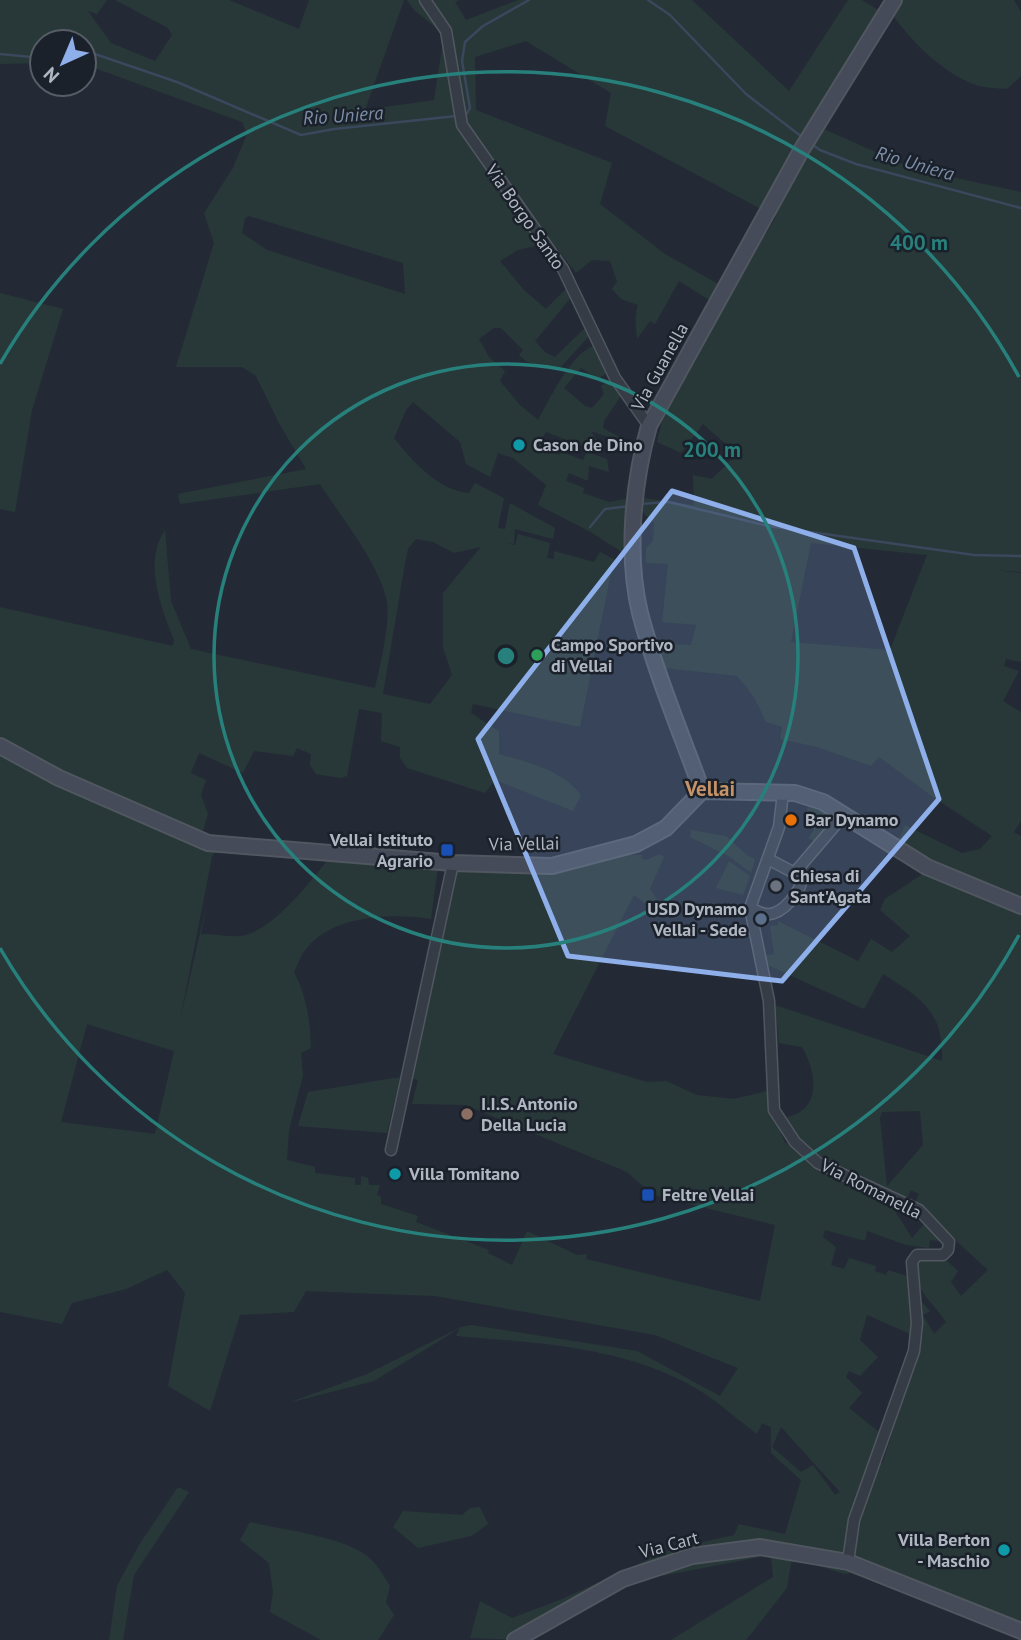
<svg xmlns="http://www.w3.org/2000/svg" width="1021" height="1640" font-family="'PT Sans',sans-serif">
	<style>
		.green { fill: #283838; fill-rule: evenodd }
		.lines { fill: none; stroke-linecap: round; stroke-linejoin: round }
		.stream { stroke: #3a475c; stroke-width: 2.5 }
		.street-casing { stroke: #515760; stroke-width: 13 }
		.secondary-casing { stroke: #515760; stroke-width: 18 }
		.street { stroke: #363c46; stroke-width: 10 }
		.secondary { stroke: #454b58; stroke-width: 14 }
		.marked { fill: #8eafea; fill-opacity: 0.2; stroke: #8eafea; stroke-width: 5; stroke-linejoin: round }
		.ring { fill: none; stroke: #27807b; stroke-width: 3.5 }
		.culture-dot { fill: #0f9aa8; stroke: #1b212a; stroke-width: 2.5 }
		.leisure-dot { fill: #2e9e5b; stroke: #1b212a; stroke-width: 2.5 }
		.food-dot { fill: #e8710a; stroke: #1b212a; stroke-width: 2.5 }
		.transit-dot { fill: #1a4fb4; stroke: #1b212a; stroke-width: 2.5 }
		.worship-dot { fill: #6b7280; stroke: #1b212a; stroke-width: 2.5 }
		.service-dot { fill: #5c6f8a; stroke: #1b212a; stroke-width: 2.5 }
		.education-dot { fill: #8d6e63; stroke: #1b212a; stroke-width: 2.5 }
		.labels { text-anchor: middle; stroke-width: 5; stroke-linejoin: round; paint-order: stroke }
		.street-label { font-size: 18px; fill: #b1b7c2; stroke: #1b212a }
		.poi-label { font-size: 18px; font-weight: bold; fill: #b1b7c2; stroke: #1b212a; text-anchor: start }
		.water-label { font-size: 19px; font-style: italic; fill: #7c8ea7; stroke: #1b212a }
		.quarter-label { font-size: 21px; font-weight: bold; fill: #c59368; stroke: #1b212a }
		.centre { fill: #27807b; stroke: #1b212a; stroke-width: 3.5 }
		.ring-label { font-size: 21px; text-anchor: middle; font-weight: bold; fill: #27807b; stroke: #1b212a; stroke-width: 5; stroke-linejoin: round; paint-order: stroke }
	</style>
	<rect width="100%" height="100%" fill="#232a35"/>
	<path class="green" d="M 0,0 L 107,0 L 97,14 L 88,11 L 111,43 L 155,61 L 172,35 L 168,28 L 115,0 L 229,0 L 299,29 L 309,0 L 404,0 L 365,110 L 434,100 L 444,34 L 414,10 L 407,0 L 459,0 L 455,2 L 466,20 L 518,0 L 692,0 L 789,91 L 848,0 L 862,0 L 880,11 L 819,127 L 914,169 L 1021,192 L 1021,572 L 994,570 L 1021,573 L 1021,662 L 1006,659 L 1004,666 L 1019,671 L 1003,701 L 1021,712 L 1021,821 L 1014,832 L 1021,836 L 1021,903 L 960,879 L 897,843 L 905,825 L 962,853 L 980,849 L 992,836 L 933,797 L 879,757 L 871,766 L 817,747 L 780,739 L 782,727 L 766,722 L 754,697 L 737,676 L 665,668 L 659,643 L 691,645 L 696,625 L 662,622 L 668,564 L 646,563 L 646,548 L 653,541 L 654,523 L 642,512 L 643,498 L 694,505 L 693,475 L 712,479 L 737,454 L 703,424 L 681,453 L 657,442 L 665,410 L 699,354 L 713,320 L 776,217 L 605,126 L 611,93 L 526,41 L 475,57 L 476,110 L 612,163 L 600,204 L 665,254 L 720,285 L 711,301 L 679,281 L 655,324 L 650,321 L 637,339 C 636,328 634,317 638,305 L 621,299 L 612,289 L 617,281 L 610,261 L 592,260 L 576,273 L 552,242 L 518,250 L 500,261 L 524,290 L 546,309 L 568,287 L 573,295 L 535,341 L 546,353 L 555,357 L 588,325 L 590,335 L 559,369 L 527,362 L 519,355 L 523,350 L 501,328 L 494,328 L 479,339 L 489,357 L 505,371 L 500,381 L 520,405 L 538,420 C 550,399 570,355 593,346 L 598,348 L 610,371 L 598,379 L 581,368 L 564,388 L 585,406 L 592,408 L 604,394 L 601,386 L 614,379 L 623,393 L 604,421 L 603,428 L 637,447 L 591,431 L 600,446 L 589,442 L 587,448 L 546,432 L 540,442 L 542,447 L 560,455 L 561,452 L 583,460 L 587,452 L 607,459 L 609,472 L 589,466 L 588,481 L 569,473 L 566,481 L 584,488 L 583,493 L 609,502 L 632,498 L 630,505 L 620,507 L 630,507 L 626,552 L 622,552 L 589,531 L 538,505 L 546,485 L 513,458 L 498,453 L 490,477 L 466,464 L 460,442 L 413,402 L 406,410 L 394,438 C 411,460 439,491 469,493 L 475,483 L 504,498 L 498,528 L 505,529 L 510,503 L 555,528 L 553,539 L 515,529 L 514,544 L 506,543 L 515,545 L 518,534 L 550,543 L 547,558 L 554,559 L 554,551 L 594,562 L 600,552 L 617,561 L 611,573 L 580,727 L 473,704 L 471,713 L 499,731 L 499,754 C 529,763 561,769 581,795 L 573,811 L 495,780 L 485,793 L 407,768 L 400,758 L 400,747 L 381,741 L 382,713 L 359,709 L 347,776 L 340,778 L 316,774 L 310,765 L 311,754 L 297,748 L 293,756 L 254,751 L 243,773 L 199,753 L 191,773 L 206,780 L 201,795 L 208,814 L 203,831 L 184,830 L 0,743 L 0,607 L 173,646 L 174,640 C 161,607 143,562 165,530 L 171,601 L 191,649 L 375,688 C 380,666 392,618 386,597 C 376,559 341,517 320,484 L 180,504 L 178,494 L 306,469 L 280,425 L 256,376 L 242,367 L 176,367 L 214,243 L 204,213 L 233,168 L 247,134 L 242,122 L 84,64 L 84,42 L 42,42 L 42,63 L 0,64 ZM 249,216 L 403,263 L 405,294 L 267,250 L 242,233 L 245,218 ZM 416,539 L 433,542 L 454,553 L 481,547 L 443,593 L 443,647 L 452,675 L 430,704 L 383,694 L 405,563 L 408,549 ZM 811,543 L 927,555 L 890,650 L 791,642 Z
		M 903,0 L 1014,0 L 1021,12 L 1021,76 L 1007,89 C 998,88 988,88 979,86 C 946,76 914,44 894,17 Z
		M 0,293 L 63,309 L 32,410 L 15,512 L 0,509 Z
		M 0,749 L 217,848 L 212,857 L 180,1020 L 207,903 L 201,934 C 214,934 227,937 239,936 C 271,934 311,881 329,858 L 438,867 L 431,919 C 393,913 333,915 307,948 C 301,954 298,964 294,972 C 307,998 310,1020 311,1048 L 301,1053 L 303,1075 L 289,1130 L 287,1160 L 315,1167 L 315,1173 L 355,1178 L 355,1185 L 361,1185 L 361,1176 L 368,1178 L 369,1185 L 380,1185 L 377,1195 L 381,1197 L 381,1204 L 418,1216 L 416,1222 L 489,1250 L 488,1253 L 512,1265 L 527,1231 L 577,1255 L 587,1254 L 586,1259 L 760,1301 L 775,1225 L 653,1195 L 627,1172 L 465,1105 L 412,1104 L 418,1080 L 411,1078 L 455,869 L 599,858 L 603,861 L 618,855 L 643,855 L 641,858 L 646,860 L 660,854 L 664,857 L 650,889 L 661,905 L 647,905 L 634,895 L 553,1054 L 647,1082 L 666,1081 L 697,1095 L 734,1099 L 767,1091 L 769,1104 L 785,1143 L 789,1142 L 820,1172 L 900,1206 L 896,1213 L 912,1238 L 926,1222 L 946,1242 L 930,1240 L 929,1248 L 906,1245 L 867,1231 L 865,1241 L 825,1230 L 823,1237 L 836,1247 L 831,1265 L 844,1269 L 849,1258 L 876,1266 L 875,1271 L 886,1275 L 888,1270 L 910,1277 L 915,1336 L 867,1315 L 860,1340 L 878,1357 L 860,1376 L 849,1371 L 846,1377 L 862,1393 L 849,1408 L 884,1436 L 873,1469 L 883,1462 L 923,1332 L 918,1297 L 930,1311 L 923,1315 L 934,1334 L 946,1322 C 933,1301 905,1284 919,1256 L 946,1260 L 958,1271 L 951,1282 L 961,1296 L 988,1270 L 915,1203 L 919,1194 L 911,1190 L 907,1198 L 874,1189 L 818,1161 L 782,1118 C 822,1113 818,1074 802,1047 L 779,1043 L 775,1005 L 942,1061 C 944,1011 921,998 883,974 L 864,1009 L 763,963 L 762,956 L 774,954 L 770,926 L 778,925 L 778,921 L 858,961 L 871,939 L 892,952 L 910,936 L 880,910 L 885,899 L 924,873 L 987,902 L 1021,913 L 1021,1624 L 878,1569 L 844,1574 L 792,1557 L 787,1588 L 746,1640 L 671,1640 L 773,1577 L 771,1555 L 646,1579 L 613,1590 L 528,1640 L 470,1638 L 480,1601 L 512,1618 L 562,1599 L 671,1549 L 734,1535 L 739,1524 L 785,1534 L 801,1480 L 771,1453 L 771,1427 L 762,1423 L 757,1434 C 736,1419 715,1398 692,1386 C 620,1346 537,1343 456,1336 L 460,1328 L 374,1381 L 288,1403 L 367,1374 L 461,1327 L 471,1325 L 637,1351 L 720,1396 L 738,1368 L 655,1335 L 435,1296 L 306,1291 L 294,1312 L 240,1315 L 210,1411 L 168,1386 L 185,1293 L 167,1270 L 126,1289 L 72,1303 L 62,1324 L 0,1312 ZM 87,1024 L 174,1051 L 155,1134 L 61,1122 ZM 920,1111 L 923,1145 L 887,1186 L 880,1118 L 882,1112 ZM 781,1427 L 840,1492 L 835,1495 L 813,1465 L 801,1472 L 772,1447 Z
		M 808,806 L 836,817 L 816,842 L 808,838 L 814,830 L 804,822 Z
		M 691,830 L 726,836 L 748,856 L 755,859 L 751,873 L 730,857 L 690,837 Z
		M 729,861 L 750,876 L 743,895 L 716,888 Z
		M 400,1077 L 387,1133 L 298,1126 L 308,1092 Z
		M 178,1487 L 189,1492 L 134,1575 L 123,1640 L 109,1640 L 117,1586 L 139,1545 Z
		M 480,1507 L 488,1524 L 471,1536 L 418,1548 L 393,1527 L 403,1511 L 462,1515 L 470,1508 Z
		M 250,1522 C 283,1530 339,1536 366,1555 C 377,1563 383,1575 390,1586 L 386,1602 L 394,1615 L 378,1640 L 321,1640 L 270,1612 L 273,1592 L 269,1563 L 240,1540 Z"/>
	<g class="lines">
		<path class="stream" d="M 648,0 L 670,15 L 746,94 L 802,137
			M 0,54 L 42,58
			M 84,54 L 92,53 L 177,82 L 301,135 L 334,129 L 466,115 L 470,108 L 462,61 L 465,42 L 483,26 L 529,0
			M 810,143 L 820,150 L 856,164 L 1021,208
			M 640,504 L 669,502 L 768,526 L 974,555 L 1021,556
			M 590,527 L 605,509 L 630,506"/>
		<defs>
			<path id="street" d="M 425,0 L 446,31 L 462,125 L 563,269 L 615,378 L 649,426
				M 796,871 L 844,815
				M 750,908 L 769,1001 L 774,1110 L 795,1142 L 818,1163 L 919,1210 L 949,1242 L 948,1250 L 943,1255 L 917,1255 L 912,1262 L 917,1323 L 914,1351 L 854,1520 L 848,1562
				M 750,908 L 779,827 L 783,793
				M 750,908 C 755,910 761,914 766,914 C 782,916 802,891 802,877 L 768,859
				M 391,1150 L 453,863"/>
			<path id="secondary" d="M 0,746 L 59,778 L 208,843 L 453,863 L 552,866 L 636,844 L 666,828 L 702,791 L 795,793 L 823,802 L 927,867 L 1021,906
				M 702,791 C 681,733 656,674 640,613 C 626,555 633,483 649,426 L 802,149 L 894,0
				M 515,1640 L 623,1579 L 692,1556 L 760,1547 L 848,1562 L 1021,1631"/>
		</defs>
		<use href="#street" class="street-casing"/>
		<use href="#secondary" class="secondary-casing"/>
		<use href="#street" class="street"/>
		<use href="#secondary" class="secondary"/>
	</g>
	<path class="marked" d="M 672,491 L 854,548 L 939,799 L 782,981 L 568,956 L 478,739 Z"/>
	<g class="ring">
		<circle cx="506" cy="656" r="292"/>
		<path d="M1019 935A584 584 0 0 1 0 948M0 364A584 584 0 0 1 1019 377"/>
	</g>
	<g class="culture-dot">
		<circle cx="519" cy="445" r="7"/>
		<circle cx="395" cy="1174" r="7"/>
		<circle cx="1004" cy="1550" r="7"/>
	</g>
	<circle class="leisure-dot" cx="537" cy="655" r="7"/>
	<circle class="food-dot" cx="791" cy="820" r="7"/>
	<g class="transit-dot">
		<rect x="440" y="843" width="14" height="14" rx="3.5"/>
		<rect x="641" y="1188" width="14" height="14" rx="3.5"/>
	</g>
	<circle class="worship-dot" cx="776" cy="886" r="7"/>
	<circle class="service-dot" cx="761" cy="919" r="7"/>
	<circle class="education-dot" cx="467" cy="1114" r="7"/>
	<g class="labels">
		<g class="street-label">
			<text transform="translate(525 217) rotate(55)" y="6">Via Borgo Santo</text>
			<text transform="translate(660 367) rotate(-61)" y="6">Via Guanella</text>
			<text transform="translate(524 844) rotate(-1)" y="6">Via Vellai</text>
			<text transform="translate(871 1189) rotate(27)" y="6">Via Romanella</text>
			<text transform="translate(669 1545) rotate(-15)" y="6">Via Cart</text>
		</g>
		<g class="poi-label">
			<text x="533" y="451">Cason de Dino</text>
			<text x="551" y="651">Campo Sportivo<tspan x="551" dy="21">di Vellai</tspan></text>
			<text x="805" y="826">Bar Dynamo</text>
			<text x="433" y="846" text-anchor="end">Vellai Istituto<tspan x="433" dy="21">Agrario</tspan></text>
			<text x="790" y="882">Chiesa di<tspan x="790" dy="21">Sant'Agata</tspan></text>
			<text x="747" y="915" text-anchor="end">USD Dynamo<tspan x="747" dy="21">Vellai - Sede</tspan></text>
			<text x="481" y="1110">I.I.S. Antonio<tspan x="481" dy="21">Della Lucia</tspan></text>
			<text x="409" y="1180">Villa Tomitano</text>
			<text x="662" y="1201">Feltre Vellai</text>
			<text x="990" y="1546" text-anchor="end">Villa Berton<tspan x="990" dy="21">- Maschio</tspan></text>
		</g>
		<g class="water-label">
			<text transform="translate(343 115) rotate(-4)" y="7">Rio Uniera</text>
			<text transform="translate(915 163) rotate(16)" y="7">Rio Uniera</text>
		</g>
		<g class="quarter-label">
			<text x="710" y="796">Vellai</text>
		</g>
	</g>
	<circle cx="506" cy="656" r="10" class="centre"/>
	<g class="ring-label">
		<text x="919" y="250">400 m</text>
		<text x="712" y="457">200 m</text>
	</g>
	<g transform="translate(63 63) rotate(224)"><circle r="33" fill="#1b212a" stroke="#575d67" stroke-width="2"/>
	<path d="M0-5L12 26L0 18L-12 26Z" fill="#8eafea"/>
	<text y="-10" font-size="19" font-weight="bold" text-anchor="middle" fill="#b1b7c2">N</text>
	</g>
</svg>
